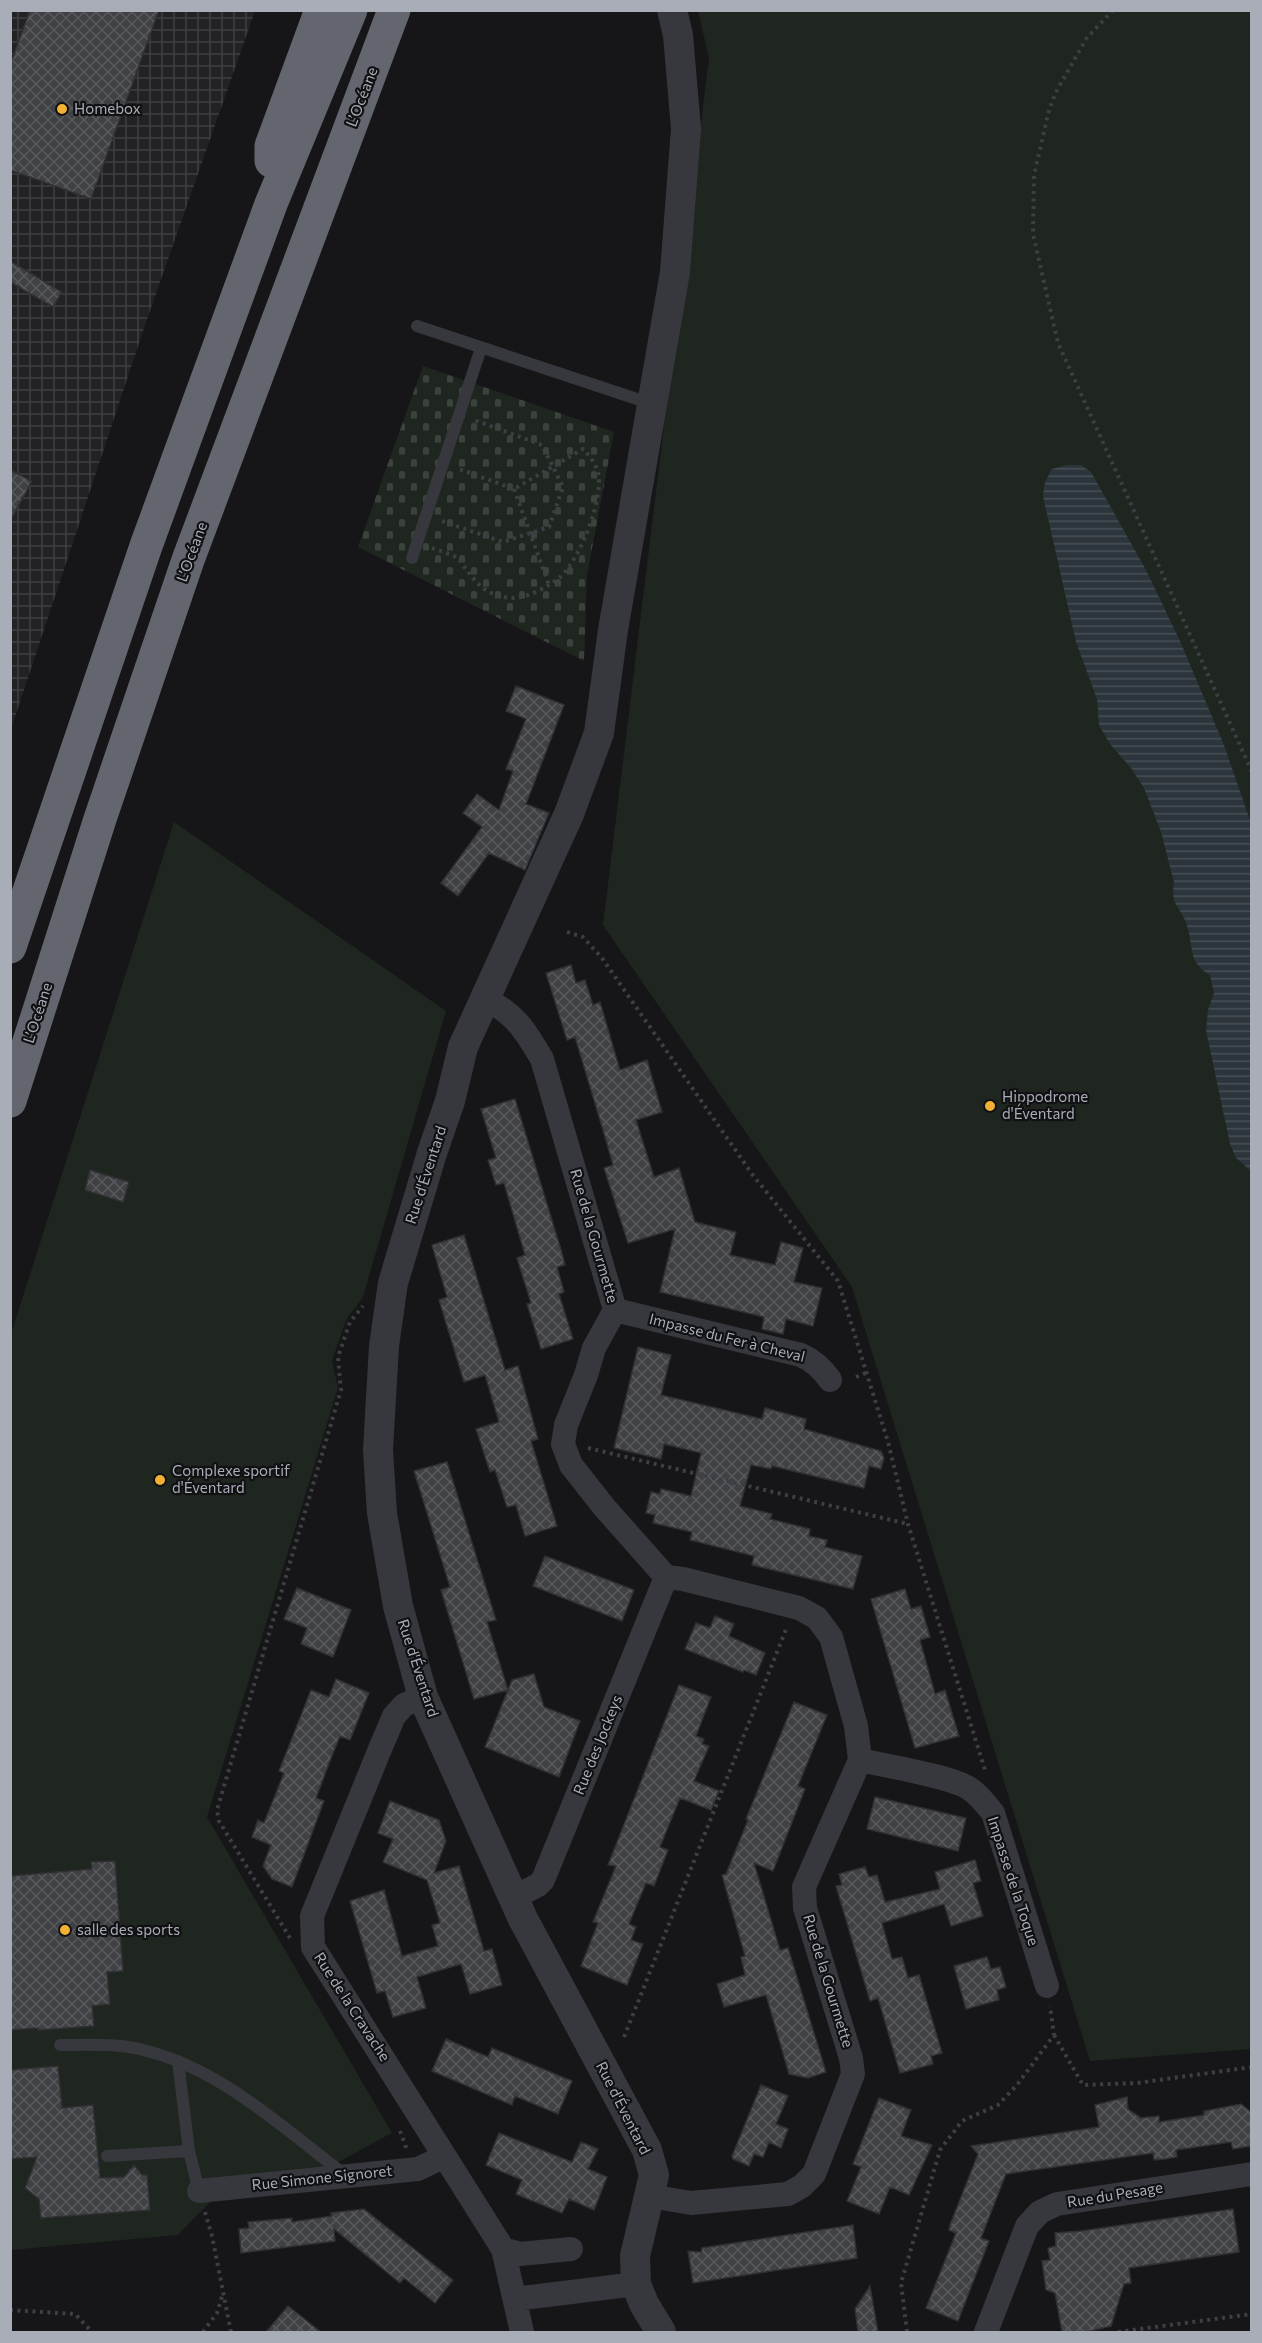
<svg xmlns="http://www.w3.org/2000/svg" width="1262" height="2343" font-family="Commissioner,sans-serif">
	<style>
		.industrial { fill: url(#industrial-grid) }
		.grass { fill: #1e261f }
		.cemetery { fill: url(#cemetery-stones) }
		.water { fill: url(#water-rules) }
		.building { fill: url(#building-cross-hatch); stroke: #303034; stroke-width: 1.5 }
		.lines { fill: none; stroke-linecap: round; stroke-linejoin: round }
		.path { stroke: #3d3f44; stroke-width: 4; stroke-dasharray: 3 4.5; stroke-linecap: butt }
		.service { stroke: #37383d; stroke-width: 12 }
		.minor { stroke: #37383d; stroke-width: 24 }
		.tertiary { stroke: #37383d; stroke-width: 30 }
		.motorway { stroke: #63666e; stroke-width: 33 }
		.poi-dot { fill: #f2b134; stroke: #111113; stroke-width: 2 }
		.labels { text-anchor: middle; stroke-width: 4.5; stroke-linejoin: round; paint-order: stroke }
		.street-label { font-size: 15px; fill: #a8adb8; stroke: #111113 }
		.poi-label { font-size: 15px; fill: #a8adb8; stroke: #111113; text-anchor: start }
	</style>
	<defs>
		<pattern id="industrial-grid" width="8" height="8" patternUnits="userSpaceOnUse" patternTransform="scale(1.5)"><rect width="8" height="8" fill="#222225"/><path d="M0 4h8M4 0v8" fill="none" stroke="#3f3f43"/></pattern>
		<pattern id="cemetery-stones" width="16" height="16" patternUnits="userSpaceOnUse" patternTransform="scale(1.5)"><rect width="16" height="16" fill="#1e261f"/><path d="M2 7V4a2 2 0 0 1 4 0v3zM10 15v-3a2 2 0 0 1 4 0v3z" fill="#3c433d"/></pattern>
		<pattern id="water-rules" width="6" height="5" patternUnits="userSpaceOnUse" patternTransform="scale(1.5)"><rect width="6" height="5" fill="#2c353c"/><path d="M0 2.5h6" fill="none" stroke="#485056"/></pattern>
		<pattern id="building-cross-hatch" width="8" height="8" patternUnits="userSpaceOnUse" patternTransform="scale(1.5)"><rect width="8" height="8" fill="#404145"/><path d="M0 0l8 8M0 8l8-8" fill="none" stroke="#595a5e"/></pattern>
	</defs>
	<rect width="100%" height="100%" fill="#161618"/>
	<path class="industrial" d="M 11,11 L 255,11 L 145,325 L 11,729 Z"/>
	<path class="grass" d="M 698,11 L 1251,11 L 1251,2049 L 1090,2061 L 852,1287 L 603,925 L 709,58 Z
		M 174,822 L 446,1011 L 363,1297 L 346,1320 L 332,1361 L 338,1388 L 207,1817 L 392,2133 L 329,2167 L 213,2199 L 178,2235 L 11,2250 L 11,1334 Z"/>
	<path class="cemetery" d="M 423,366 L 614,432 L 587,575 L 584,661 L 358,547 Z"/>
	<path class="water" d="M 1067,465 L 1081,465 L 1091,472 L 1146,570 L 1180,641 L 1224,745 L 1251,823 L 1251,1171 L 1236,1158 L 1230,1144 L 1206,1030 L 1208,1010 L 1214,993 L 1210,975 C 1187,962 1194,946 1187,926 C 1181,905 1170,908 1174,882 L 1161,832 L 1144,788 L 1131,768 L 1110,744 L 1099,725 L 1097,699 L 1076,642 L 1043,496 L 1045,482 L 1052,469 Z"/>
	<path class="building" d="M 30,10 L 159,10 L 91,199 L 10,170 L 10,65 Z
		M 10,261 L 62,292 L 53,307 L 10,282 Z
		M 10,470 L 32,481 L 10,521 Z
		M 516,686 L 564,705 L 526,804 L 549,813 L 525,870 L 489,853 L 458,896 L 441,883 L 482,827 L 463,813 L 477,794 L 499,810 L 513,771 L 506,769 L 526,719 L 506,711 Z
		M 571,965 L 576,983 L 585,980 L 593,1005 L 600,1002 L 620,1070 L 647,1060 L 662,1112 L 636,1120 L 654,1177 L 679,1168 L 695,1222 L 736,1232 L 730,1255 L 775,1265 L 781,1242 L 803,1248 L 794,1282 L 822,1288 L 813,1326 L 786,1319 L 783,1334 L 762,1329 L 764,1317 L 660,1292 L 675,1229 L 628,1243 L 604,1168 L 613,1165 L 603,1130 L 575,1037 L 567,1040 L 546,973 Z
		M 515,1099 L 562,1253 L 565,1265 L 557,1267 L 564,1292 L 559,1294 L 573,1339 L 541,1349 L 527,1304 L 531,1303 L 517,1258 L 525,1255 L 504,1183 L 496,1185 L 488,1160 L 496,1158 L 481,1109 Z
		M 90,1170 L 129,1182 L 123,1202 L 85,1190 Z
		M 464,1235 L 505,1370 L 518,1366 L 538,1439 L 531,1441 L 557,1526 L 525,1536 L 516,1505 L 507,1507 L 495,1470 L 490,1472 L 476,1429 L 499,1422 L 485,1375 L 464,1382 L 439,1300 L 447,1297 L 432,1245 Z
		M 638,1347 L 671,1355 L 661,1395 L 762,1419 L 765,1408 L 806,1419 L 804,1429 L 881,1451 L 884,1458 L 881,1469 L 869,1466 L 864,1488 L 772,1466 L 771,1469 L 751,1465 L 740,1506 L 772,1514 L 770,1519 L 810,1529 L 809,1536 L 827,1540 L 825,1547 L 862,1556 L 853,1589 L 752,1565 L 754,1556 L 690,1540 L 692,1532 L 653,1523 L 655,1515 L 646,1513 L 651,1492 L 660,1494 L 661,1489 L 691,1496 L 701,1453 L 664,1444 L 661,1459 L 614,1448 Z
		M 447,1462 L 496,1620 L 487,1622 L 508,1690 L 474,1699 L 441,1590 L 450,1587 L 414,1471 Z
		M 545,1556 L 634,1590 L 622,1621 L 533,1586 Z
		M 297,1588 L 351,1610 L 333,1657 L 301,1644 L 307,1628 L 284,1619 Z
		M 905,1589 L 911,1609 L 921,1606 L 930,1637 L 920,1640 L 935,1694 L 945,1690 L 959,1736 L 915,1748 L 871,1599 Z
		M 715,1616 L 734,1624 L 729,1636 L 765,1653 L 756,1675 L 744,1670 L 743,1672 L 685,1649 L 696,1623 L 710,1628 Z
		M 534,1674 L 544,1707 L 580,1721 L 559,1777 L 485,1747 L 512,1680 Z
		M 336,1679 L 369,1693 L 350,1740 L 340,1736 L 330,1761 L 316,1798 L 324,1801 L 292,1887 L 272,1879 L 263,1866 L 271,1845 L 252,1837 L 258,1820 L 264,1823 L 284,1773 L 279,1771 L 311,1690 L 329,1697 Z
		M 679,1685 L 711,1697 L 696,1736 L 704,1739 L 702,1744 L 709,1746 L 694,1781 L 719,1791 L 711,1810 L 680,1798 L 660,1847 L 668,1850 L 654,1886 L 646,1883 L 629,1924 L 636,1927 L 631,1940 L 643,1944 L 627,1985 L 581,1966 L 598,1923 L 593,1922 L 616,1866 L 608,1865 Z
		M 794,1702 L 827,1715 L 798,1786 L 805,1789 L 773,1871 L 754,1863 L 780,1950 L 788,1948 L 826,2072 L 808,2078 L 789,2074 L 766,1995 L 724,2007 L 717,1984 L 745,1975 L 741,1957 L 745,1956 L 722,1875 L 726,1874 L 748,1820 L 746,1819 Z
		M 875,1797 L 966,1818 L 958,1851 L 867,1829 Z
		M 390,1801 L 439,1820 L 446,1841 L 434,1873 L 459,1866 L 484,1951 L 492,1949 L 502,1985 L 470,1994 L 461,1964 L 417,1977 L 426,2008 L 393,2017 L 385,1991 L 377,1993 L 350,1901 L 384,1890 L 402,1956 L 438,1946 L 432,1925 L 440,1923 L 427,1880 L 383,1862 L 393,1839 L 378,1833 Z
		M 975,1860 L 981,1881 L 973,1883 L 983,1916 L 951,1926 L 944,1904 L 882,1923 L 892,1959 L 902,1957 L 908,1978 L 919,1975 L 942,2053 L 931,2056 L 933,2064 L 900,2073 L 878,1998 L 870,2001 L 836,1886 L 842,1885 L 839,1874 L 865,1867 L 869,1877 L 877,1875 L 885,1902 L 940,1889 L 935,1872 Z
		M 115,1861 L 123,1971 L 107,1972 L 110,2004 L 92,2006 L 94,2026 L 38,2030 L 38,2028 L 10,2030 L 10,1876 L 92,1869 L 91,1862 Z
		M 987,1957 L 991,1969 L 1000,1967 L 1006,1987 L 997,1990 L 999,2000 L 966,2009 L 954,1966 Z
		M 446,2039 L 488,2057 L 492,2048 L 572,2081 L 558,2114 L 515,2096 L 512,2105 L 432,2071 Z
		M 58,2066 L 62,2108 L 93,2105 L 100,2178 L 124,2177 L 134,2165 L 142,2175 L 147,2175 L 150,2210 L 41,2218 L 39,2199 L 25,2188 L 37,2157 L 10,2159 L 10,2070 Z
		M 761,2085 L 788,2096 L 776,2124 L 788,2129 L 781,2148 L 769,2142 L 763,2157 L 754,2154 L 749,2166 L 733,2159 L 732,2156 Z
		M 1127,2097 L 1128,2109 L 1141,2118 L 1159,2116 L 1159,2122 L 1204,2115 L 1204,2111 L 1241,2104 L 1251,2112 L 1251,2146 L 1233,2149 L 1231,2142 L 1176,2150 L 1177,2157 L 1165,2159 L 1154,2160 L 1153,2153 L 1006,2174 L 981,2238 L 989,2241 L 958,2321 L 926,2308 L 956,2233 L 949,2230 L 950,2225 L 978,2154 L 971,2146 L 1099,2127 L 1095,2105 Z
		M 879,2098 L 911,2110 L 901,2136 L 932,2145 L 909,2195 L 890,2187 L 879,2214 L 847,2201 L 861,2167 L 853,2164 Z
		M 499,2133 L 572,2162 L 581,2142 L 598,2149 L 588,2169 L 607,2177 L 594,2210 L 569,2199 L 562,2213 L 516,2194 L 522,2180 L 486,2165 Z
		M 364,2209 L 453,2280 L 435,2303 L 404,2278 L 400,2283 L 334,2229 L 335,2241 L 241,2253 L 239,2229 L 249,2228 L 248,2222 L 292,2218 L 292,2222 L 332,2216 L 331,2213 Z
		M 1233,2209 L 1239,2252 L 1129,2268 L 1131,2283 L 1124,2284 L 1111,2326 L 1086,2332 L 1062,2332 L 1055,2293 L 1046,2290 L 1042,2261 L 1050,2260 L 1048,2248 L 1056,2246 L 1055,2233 L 1081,2231 Z
		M 853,2225 L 857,2258 L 693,2283 L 688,2251 L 701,2252 L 702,2248 Z
		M 870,2286 L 878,2332 L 858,2332 L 855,2309 Z
		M 288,2306 L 321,2332 L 266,2332 Z"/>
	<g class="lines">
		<path class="path" d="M 1113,10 L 1086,39 L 1056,92 L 1049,110 L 1034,175 L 1033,234 L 1058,343 L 1252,772
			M 514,489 L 549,585
			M 442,521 L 503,542 L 549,527 L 563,487 L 542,445 L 474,420
			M 432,548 C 439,551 450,553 457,558 C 461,560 463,566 466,569 C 479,587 490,597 514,598 C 527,598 550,586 560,577 C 580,559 604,499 598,472 C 595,463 589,455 583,449 L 514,489 L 459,469
			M 567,932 L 583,937 L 602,958 L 752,1174 L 838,1281 L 888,1442 L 908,1524 L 985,1770
			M 856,1377 L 866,1373
			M 588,1448 L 908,1524
			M 290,1938 L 219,1821 L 217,1810 L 341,1390 L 338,1357 L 350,1322 L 363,1306
			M 1054,2035 L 1083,2085 L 1137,2083 L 1252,2067
			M 624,2037 L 787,1627
			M 400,2131 L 407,2150
			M 205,2212 L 212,2236 L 231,2332
			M 10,2310 L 75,2314 L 92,2332
			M 203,2332 L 217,2313 L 223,2293
			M 907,2332 L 901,2283 L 940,2150 L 962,2121 L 998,2105 L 1017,2085 L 1054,2035 L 1050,2006
			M 1118,2332 L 1252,2314"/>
		<path class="service" d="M 417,326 L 652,404
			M 412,558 L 481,348
			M 60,2045 C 89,2045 119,2043 147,2051 C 222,2070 284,2129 344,2174
			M 178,2061 L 189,2151 L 199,2191
			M 107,2156 L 189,2151"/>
		<path class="minor" d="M 486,999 C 516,1015 525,1030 542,1059 L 615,1310 L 594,1348 L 586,1375 L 566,1425 L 563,1444 L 571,1465 L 604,1507 L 666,1577 L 683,1579 L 799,1608 L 817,1618 L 831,1637 L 856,1726 L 860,1760 L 804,1887 L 805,1908 L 851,2058 L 853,2074 L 814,2174 L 802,2186 L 788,2194 L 691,2203 L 650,2196
			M 615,1310 L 801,1355 C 814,1361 822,1368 830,1380
			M 423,1697 L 404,1705 L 394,1716 L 380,1749 L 312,1916 L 313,1947 L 503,2249 L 520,2254 L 571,2249
			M 860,1760 C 885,1766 951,1776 970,1789 C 979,1795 986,1804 993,1813 L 1047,1986
			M 513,1898 L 538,1885 L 543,1880 L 666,1577
			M 199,2191 L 418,2169 L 443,2157
			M 503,2249 L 522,2332
			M 515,2299 L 636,2284
			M 986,2332 L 1027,2226 L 1040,2212 L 1057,2204 L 1252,2174"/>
		<path class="tertiary" d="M 661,2332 L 644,2304 L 636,2284 L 635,2256 L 654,2175 L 647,2150 L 523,1919 L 423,1697 L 398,1606 L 382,1513 L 378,1450 L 384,1346 L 393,1283 L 432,1153 L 450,1101 L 463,1047 L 569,814 L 599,733 L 613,630 L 675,272 L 686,129 L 678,35 L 672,10"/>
		<path class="motorway" d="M 271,161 L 271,146 L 321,10
			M 10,947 L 146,546 L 271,204 L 351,10
			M 10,1101 L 100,819 L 188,560 L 394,10"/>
	</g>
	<g class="poi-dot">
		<circle cx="62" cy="109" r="6"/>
		<circle cx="990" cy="1106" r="6"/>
		<circle cx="160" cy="1480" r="6"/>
		<circle cx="65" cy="1930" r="6"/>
	</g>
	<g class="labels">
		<g class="street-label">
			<text transform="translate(362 97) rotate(-69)" y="5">L’Océane</text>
			<text transform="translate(192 552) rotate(-70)" y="5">L’Océane</text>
			<text transform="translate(38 1013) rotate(-72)" y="5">L’Océane</text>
			<text transform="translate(426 1175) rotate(-72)" y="5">Rue d'Éventard</text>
			<text transform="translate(594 1236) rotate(74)" y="5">Rue de la Gourmette</text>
			<text transform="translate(727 1338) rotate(14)" y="5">Impasse du Fer à Cheval</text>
			<text transform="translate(418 1668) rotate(72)" y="5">Rue d'Éventard</text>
			<text transform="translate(598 1745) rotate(-68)" y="5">Rue des Jockeys</text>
			<text transform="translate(1013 1881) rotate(72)" y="5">Impasse de la Toque</text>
			<text transform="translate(828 1981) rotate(73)" y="5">Rue de la Gourmette</text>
			<text transform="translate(352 2007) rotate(57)" y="5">Rue de la Cravache</text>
			<text transform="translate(623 2108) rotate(63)" y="5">Rue d'Éventard</text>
			<text transform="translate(322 2178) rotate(-6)" y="5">Rue Simone Signoret</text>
			<text transform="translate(1115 2195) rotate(-9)" y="5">Rue du Pesage</text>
		</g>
		<g class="poi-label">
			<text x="74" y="114">Homebox</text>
			<text x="1002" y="1102">Hippodrome<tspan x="1002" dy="17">d'Éventard</tspan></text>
			<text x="172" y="1476">Complexe sportif<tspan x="172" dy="17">d'Éventard</tspan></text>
			<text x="77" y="1935">salle des sports</text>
		</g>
	</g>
	<rect width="1262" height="2343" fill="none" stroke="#a8adb8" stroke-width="24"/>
</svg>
